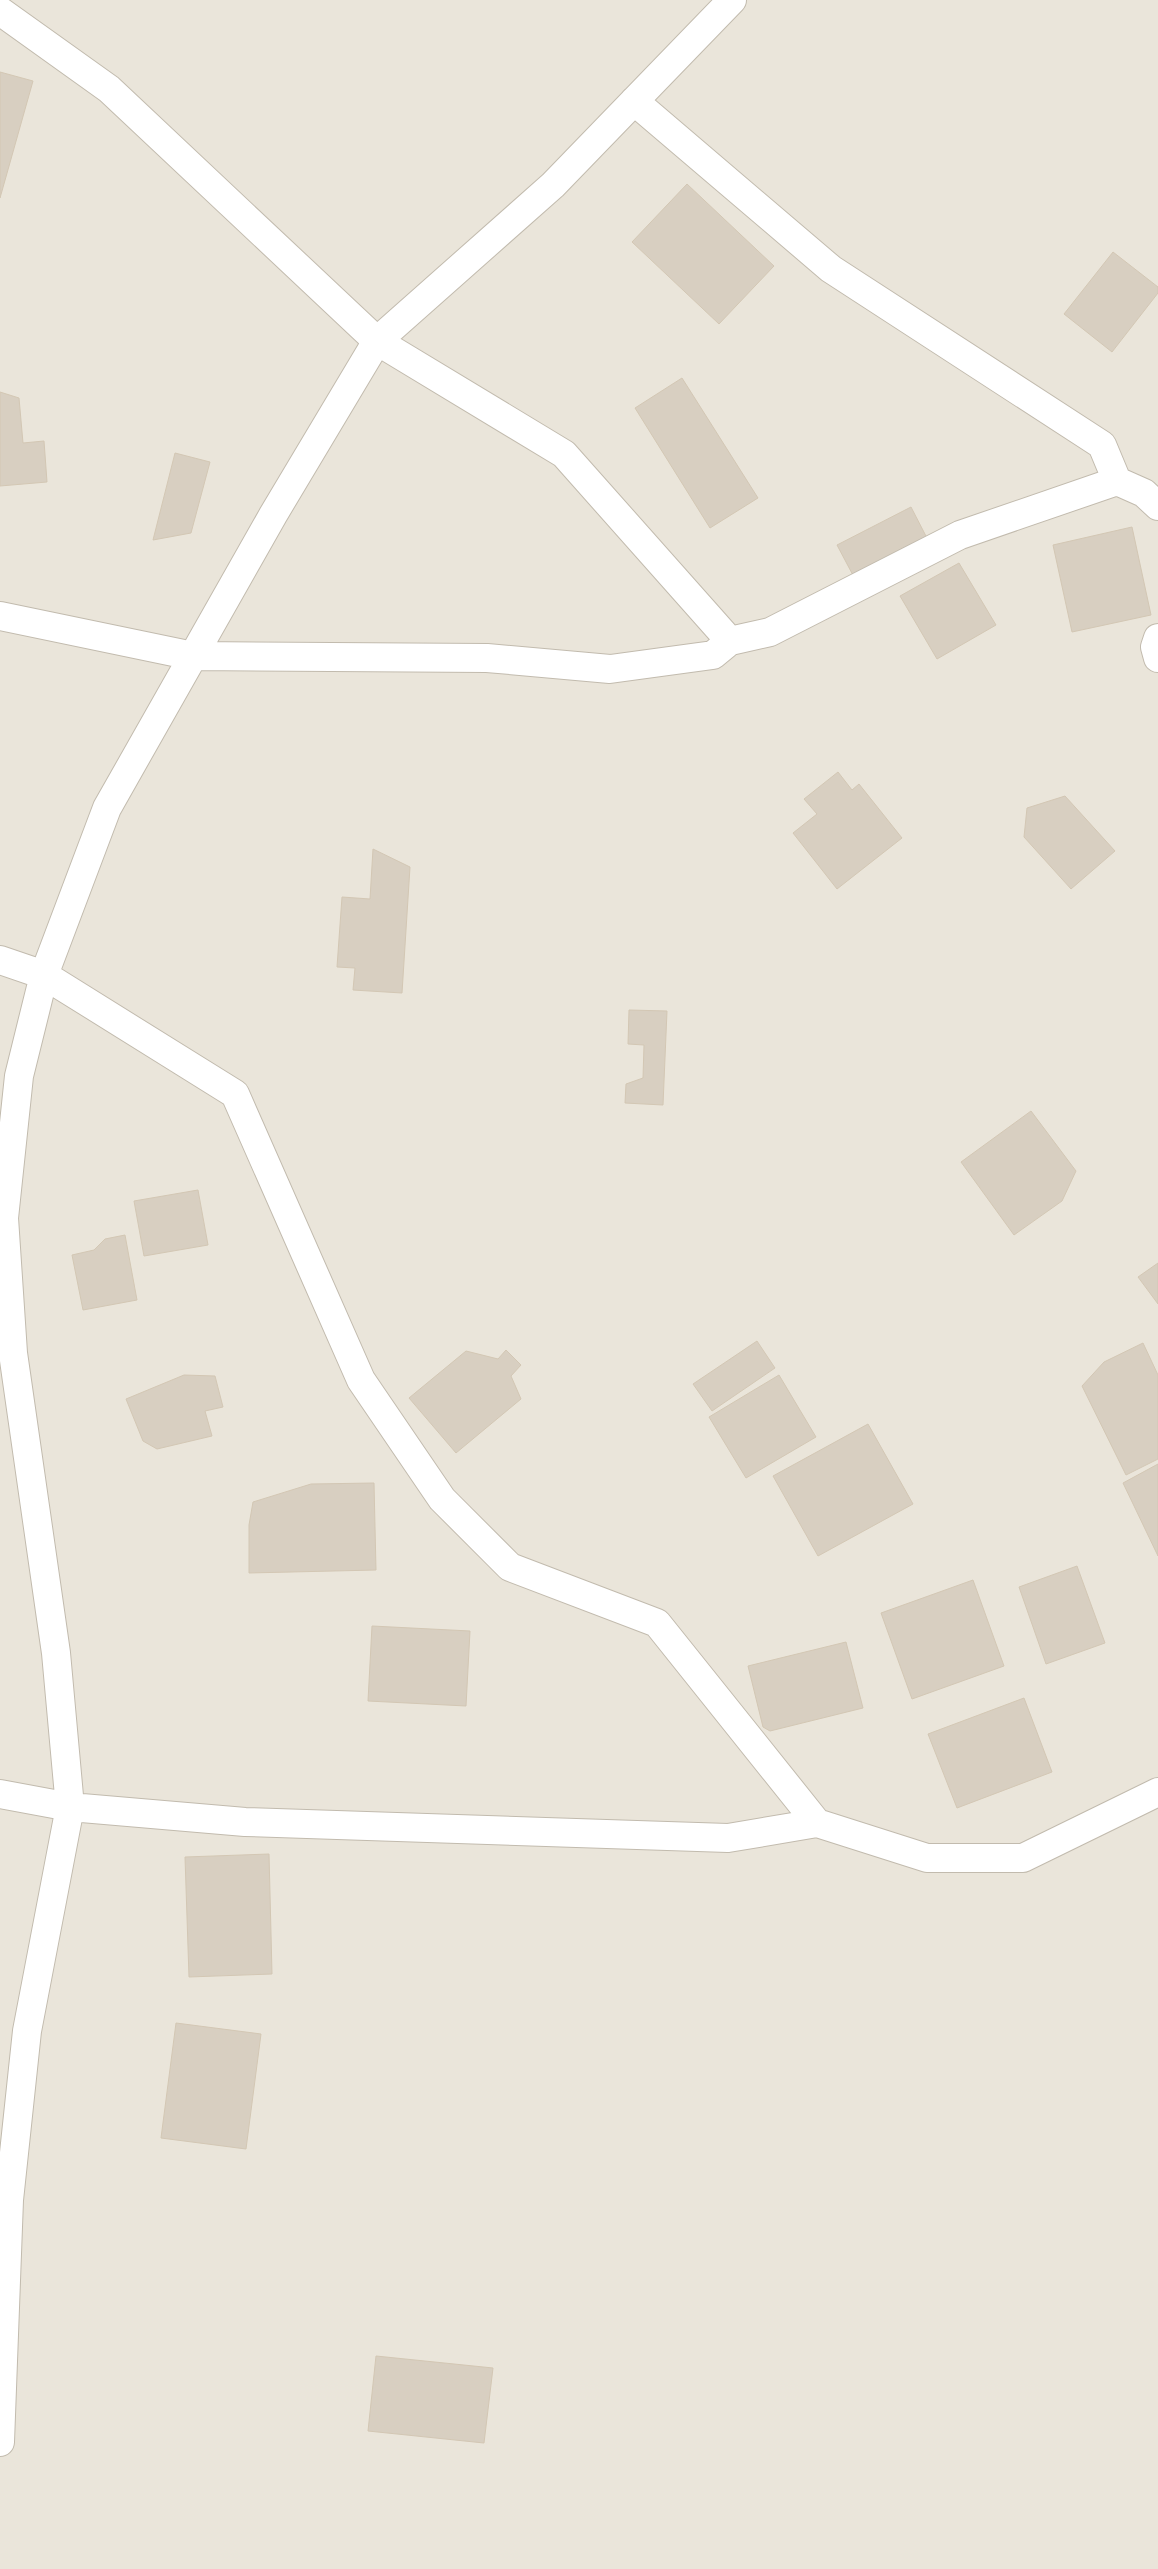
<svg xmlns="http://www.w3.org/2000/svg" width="1158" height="2569" font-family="Ubuntu,sans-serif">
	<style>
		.residential { fill: #eae5da }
		.building { fill: #d8cfc1; stroke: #d3c7b4 }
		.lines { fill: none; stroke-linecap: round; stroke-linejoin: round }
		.minor-casing { stroke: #c2bbae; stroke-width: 30 }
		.minor { stroke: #fff; stroke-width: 28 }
	</style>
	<rect width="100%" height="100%" fill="#f6f3ec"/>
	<path class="residential" d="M 0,0 L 1158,0 L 1158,2569 L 0,2569 Z"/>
	<path class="building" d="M 0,72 L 33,81 L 0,198 Z
		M 687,184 L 774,266 L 719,324 L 632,242 Z
		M 1113,252 L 1158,287 L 1158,293 L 1112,352 L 1064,314 Z
		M 682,378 L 758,498 L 710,528 L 635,408 Z
		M 0,392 L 19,398 L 23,443 L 44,441 L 47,482 L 0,486 Z
		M 175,453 L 210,462 L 191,533 L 153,540 Z
		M 911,507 L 928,540 L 855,579 L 837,545 Z
		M 1132,527 L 1151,615 L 1072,632 L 1053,545 Z
		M 959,563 L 996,625 L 937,659 L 900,596 Z
		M 838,772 L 852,790 L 859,784 L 902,838 L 837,889 L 793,833 L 817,814 L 804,799 Z
		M 1065,796 L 1115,851 L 1071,889 L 1024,837 L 1027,808 Z
		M 373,849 L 410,867 L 402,993 L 353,990 L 355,968 L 337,967 L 342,897 L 370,899 Z
		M 629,1010 L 667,1011 L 663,1105 L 625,1103 L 626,1084 L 643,1078 L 644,1045 L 628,1044 Z
		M 1031,1111 L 1076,1171 L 1062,1201 L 1014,1235 L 961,1162 Z
		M 198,1190 L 208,1245 L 144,1256 L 134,1201 Z
		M 125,1235 L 137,1300 L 83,1310 L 72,1255 L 94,1250 L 105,1239 Z
		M 1158,1263 L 1158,1304 L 1138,1277 Z
		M 757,1341 L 775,1368 L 712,1411 L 693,1384 Z
		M 1143,1343 L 1158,1375 L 1158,1459 L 1126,1475 L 1082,1386 L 1104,1362 Z
		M 506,1350 L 521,1365 L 511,1376 L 521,1399 L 456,1453 L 409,1398 L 466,1351 L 498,1359 Z
		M 184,1375 L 215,1376 L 223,1407 L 205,1411 L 212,1436 L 157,1449 L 143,1441 L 126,1399 Z
		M 779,1375 L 816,1437 L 746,1478 L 709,1417 Z
		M 868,1424 L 913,1504 L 818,1556 L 773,1476 Z
		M 1158,1464 L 1158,1556 L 1123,1483 Z
		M 374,1483 L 376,1570 L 249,1573 L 249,1525 L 253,1502 L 311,1484 Z
		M 1077,1566 L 1105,1643 L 1046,1664 L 1019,1587 Z
		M 973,1580 L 1004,1666 L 912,1699 L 881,1613 Z
		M 372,1626 L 470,1631 L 466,1706 L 368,1701 Z
		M 846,1642 L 863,1708 L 770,1731 L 763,1727 L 748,1666 Z
		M 1024,1698 L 1052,1772 L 957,1808 L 928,1734 Z
		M 269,1854 L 272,1974 L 189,1977 L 185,1857 Z
		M 176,2023 L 261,2034 L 246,2149 L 161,2138 Z
		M 376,2356 L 493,2368 L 484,2443 L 368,2431 Z"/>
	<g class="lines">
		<defs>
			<path id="minor" d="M 0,11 L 109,89 L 377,341 L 564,454 L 730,641
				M 634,101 L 831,269 L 1102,445 L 1117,481
				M 0,616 L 193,656 L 487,658 L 610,669 L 713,655 L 730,641 L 770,632 L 960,535 L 1117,481 L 1144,493 L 1158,506
				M 1158,638 L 1155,647 L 1158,658
				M 0,960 L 44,975 L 235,1094 L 361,1380 L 442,1499 L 510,1567 L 657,1623 L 817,1823
				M 0,1794 L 70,1807 L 245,1822 L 728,1838 L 817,1823 L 927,1858 L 1023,1858 L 1158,1792
				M 0,2442 L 9,2200 L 27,2031 L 70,1807 L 56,1653 L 13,1353 L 4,1218 L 19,1076 L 44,975 L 107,808 L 273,515 L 377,341 L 553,185 L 732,0"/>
		</defs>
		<use href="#minor" class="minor-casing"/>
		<use href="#minor" class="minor"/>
	</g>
</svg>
